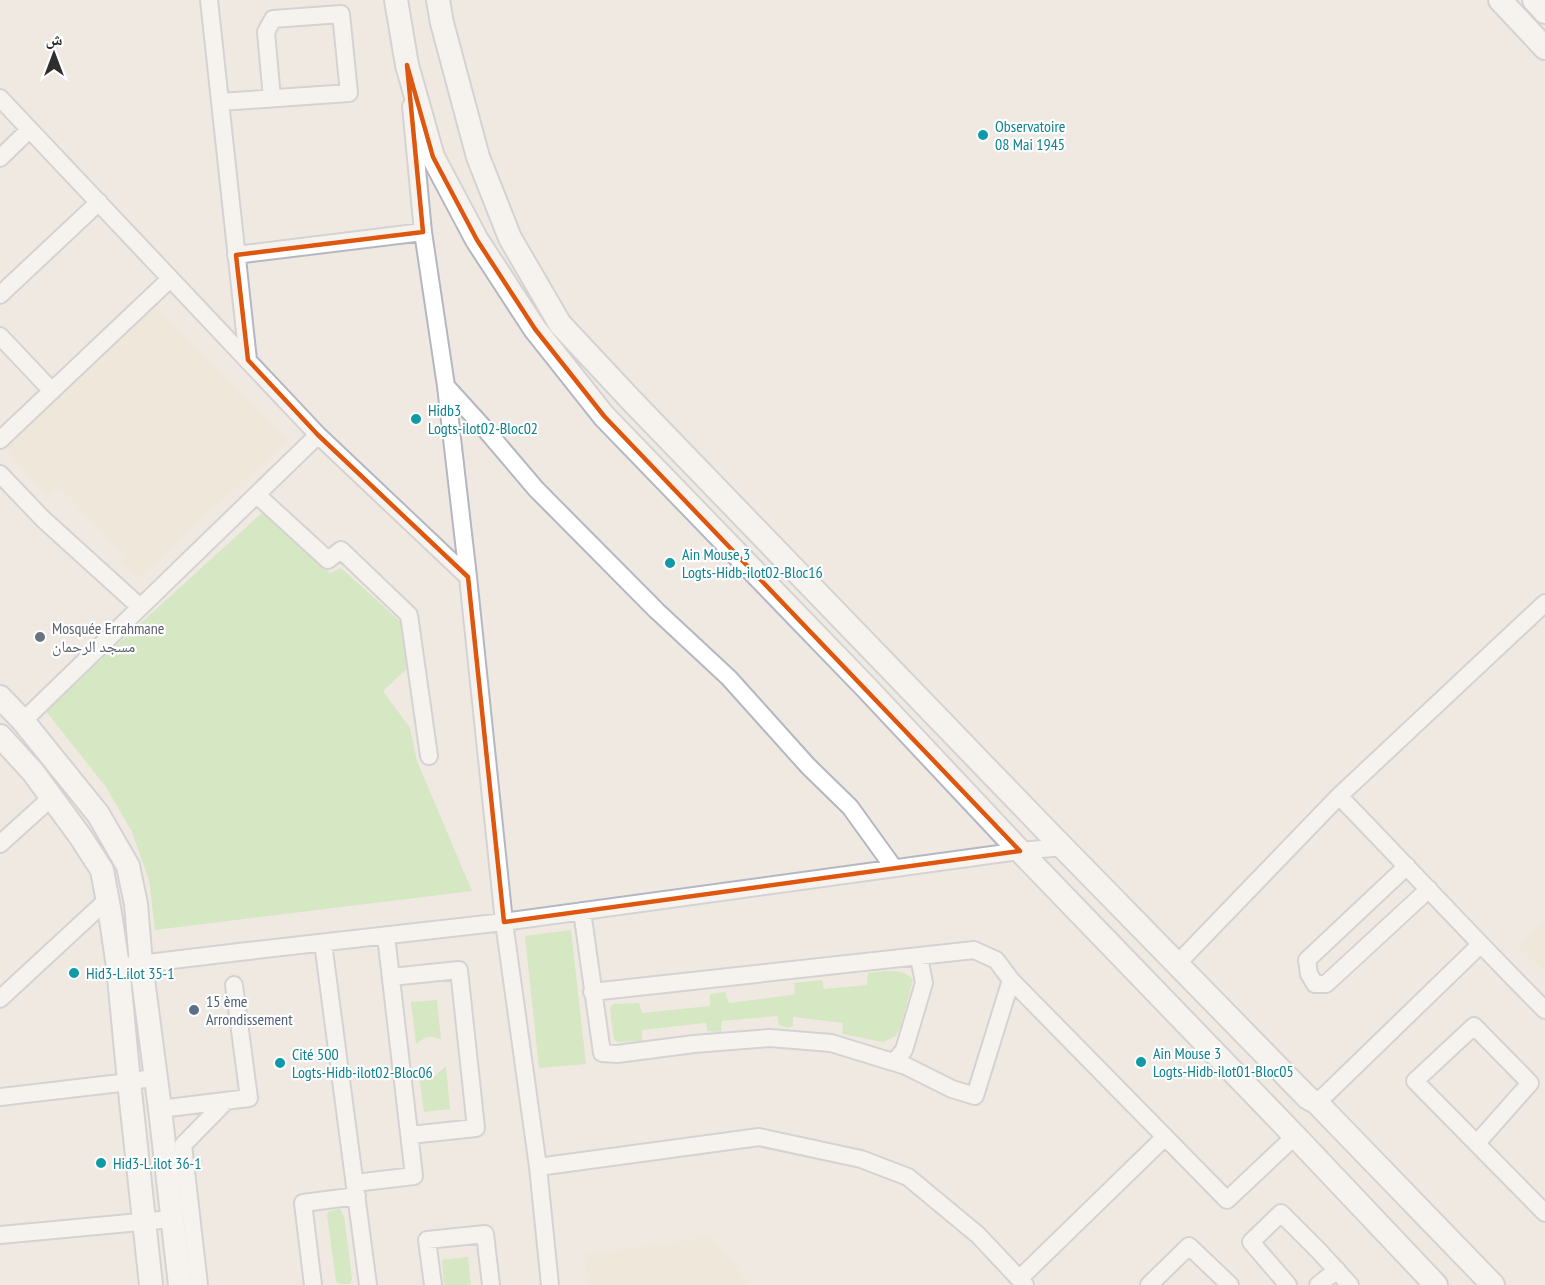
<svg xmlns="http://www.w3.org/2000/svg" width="1545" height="1285" font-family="'PT Sans Narrow','Noto Naskh Arabic',sans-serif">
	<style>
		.education { fill: #f0e6d1 }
		.green { fill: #b6e59e }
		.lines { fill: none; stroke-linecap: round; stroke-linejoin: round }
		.street-casing { stroke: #b4b7c1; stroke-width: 20 }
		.secondary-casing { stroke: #b4b7c1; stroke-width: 26 }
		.street { stroke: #fff; stroke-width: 16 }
		.secondary { stroke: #fff; stroke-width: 22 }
		.marked { fill: none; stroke: #df570e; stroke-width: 4.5; stroke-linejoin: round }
		.culture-dot { fill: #0f9aa8; stroke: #fff; stroke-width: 2 }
		.worship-dot { fill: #6b7280; stroke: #fff; stroke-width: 2 }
		.service-dot { fill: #5c6f8a; stroke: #fff; stroke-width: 2 }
		.labels { text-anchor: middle; stroke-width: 4.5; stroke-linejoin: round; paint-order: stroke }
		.culture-label { font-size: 16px; fill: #0d838f; stroke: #fff; text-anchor: start }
		.worship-label { font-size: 16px; fill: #5b616d; stroke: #fff; text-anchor: start }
		.service-label { font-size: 16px; fill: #4e5e75; stroke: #fff; text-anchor: start }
	</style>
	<rect width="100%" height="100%" fill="#efe9e1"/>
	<path class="education" d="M 154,305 L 288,440 L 139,578 L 117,561 L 124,555 L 60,488 L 47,497 L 3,446 Z
		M 1545,919 L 1545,972 L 1517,946 Z
		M 711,1236 L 751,1285 L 588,1285 L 584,1255 Z"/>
	<path class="green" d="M 264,511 L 330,573 L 341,568 L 402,623 L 411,665 L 383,691 L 410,728 L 417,761 L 472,891 L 155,930 L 149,880 L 132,832 L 106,787 L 45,710 Z
		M 571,930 L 586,1064 L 539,1068 L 525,936 Z
		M 884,971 C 895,971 906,970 913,980 L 900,1028 L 896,1036 L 883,1042 L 842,1034 L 843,1023 L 793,1017 L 793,1026 L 788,1028 L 779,1025 L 777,1016 L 722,1021 L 721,1032 L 707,1031 L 706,1023 L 705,1023 L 642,1030 L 642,1041 L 618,1042 L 614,1040 L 610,1008 L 613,1004 L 639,1003 L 642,1013 L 710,1006 L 710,994 L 725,992 L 729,1003 L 791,995 L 795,994 L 794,983 L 822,980 L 824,989 L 867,985 L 868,973 Z
		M 437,1000 L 441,1040 C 432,1034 424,1037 416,1044 L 411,1002 Z
		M 446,1066 L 450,1109 L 424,1112 L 418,1069 L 429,1076 L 435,1076 Z
		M 340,1209 L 344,1216 L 352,1279 L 350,1284 L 341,1284 L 336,1281 L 327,1215 L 329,1211 Z
		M 468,1257 L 471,1285 L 444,1285 L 442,1260 Z"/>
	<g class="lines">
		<defs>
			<path id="street" d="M 209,0 L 248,360
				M 0,98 L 318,435 L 468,577
				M 220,102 L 349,93 L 341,14 L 273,19 L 266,32 L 272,98
				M 411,106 L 423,232 L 446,386 L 468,577 L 504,922 L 538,1167 L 550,1285
				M 0,158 L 29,130
				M 236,255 L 423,232
				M 0,295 L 99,202
				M 0,336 L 52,391
				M 446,386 L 485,429 L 536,489 L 657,611 L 729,678 L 808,766 L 850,807 L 894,868
				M 0,440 L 170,279
				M 0,474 L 43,519 L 140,607
				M 257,495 L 328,560 L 341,550 L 409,615 L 429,756
				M 23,721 L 318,435
				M 1339,796 C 1408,867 1475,940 1545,1010
				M 0,844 L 52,797
				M 1407,866 L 1307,960 L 1309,974 L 1315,984 L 1326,984 L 1429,889
				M 582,911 L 602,1053 L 617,1054 L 694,1044 L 770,1038 L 831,1043 L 906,1066 L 952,1089 L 975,1096 L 1011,980
				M 323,943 L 368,1285
				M 1177,964 L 1339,796 L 1545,603
				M 131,965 L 239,952 L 504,922 L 1020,851 L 1063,847
				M 391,977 L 459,970 L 476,1128 L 410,1135
				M 592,992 L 974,950 L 996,960 L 1011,980 L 1227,1200 L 1295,1136
				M 0,999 L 108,899
				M 894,1062 L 904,1050 L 924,983 L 919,957
				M 0,1097 L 129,1082 L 155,1077
				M 1317,1103 L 1480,945
				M 160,1109 L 249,1098 L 234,985
				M 1477,1143 L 1530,1083 L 1474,1026 L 1415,1081 L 1545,1213
				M 538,1167 L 759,1137 L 861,1159 L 908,1177 L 978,1235 L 1025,1285
				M 355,1183 L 414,1176 L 386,936
				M 0,1235 L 172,1219
				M 1019,1279 L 1165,1137
				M 199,1285 L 183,1145 L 226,1101
				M 313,1285 L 303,1203 L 357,1196
				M 433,1285 L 427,1240 L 485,1234 L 491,1285
				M 1149,1285 L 1189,1246 L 1230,1285
				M 1288,1285 L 1251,1242 L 1281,1213 L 1319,1251 L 1350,1285
				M 1318,1285 L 1337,1270"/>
			<path id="secondary" d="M 396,0 L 407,65 L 433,157 L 477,240 L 535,329 L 604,416 L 866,687 L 1020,851 L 1295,1136 L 1436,1285
				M 438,0 L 442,23 L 478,157 L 510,238 L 560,324 L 632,401 L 1047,831 L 1308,1098 L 1317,1103 L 1493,1285
				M 1500,0 L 1545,48
				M 1534,0 L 1545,12
				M 0,697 L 23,721 L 98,814 L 128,866 L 136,904 L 141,964 L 160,1109 L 180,1285
				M 0,736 L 33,772 L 80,836 L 102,870 L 110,913 L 118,967 L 129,1082 L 151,1285"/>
		</defs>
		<use href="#street" class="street-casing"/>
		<use href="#secondary" class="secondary-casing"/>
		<use href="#street" class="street"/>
		<use href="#secondary" class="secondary"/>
	</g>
	<path d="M0 0H1545V1285H0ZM 407,65 L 433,157 L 477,240 L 535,329 L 604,416 L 1020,851 L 504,922 L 468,577 L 318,435 L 248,360 L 236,255 L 423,232 Z" fill="#efe9e1" fill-opacity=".55" fill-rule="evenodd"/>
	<path class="marked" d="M 407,65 L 433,157 L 477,240 L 535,329 L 604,416 L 1020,851 L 504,922 L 468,577 L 318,435 L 248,360 L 236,255 L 423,232 Z"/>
	<g class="culture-dot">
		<circle cx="983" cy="135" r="6"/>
		<circle cx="416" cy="419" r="6"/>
		<circle cx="670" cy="563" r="6"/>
		<circle cx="74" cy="973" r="6"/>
		<circle cx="1141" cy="1062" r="6"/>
		<circle cx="280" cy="1063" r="6"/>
		<circle cx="101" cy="1163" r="6"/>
	</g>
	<circle class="worship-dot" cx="40" cy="637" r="6"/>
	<circle class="service-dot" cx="194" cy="1010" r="6"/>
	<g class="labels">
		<g class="culture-label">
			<text x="995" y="132">Observatoire<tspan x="995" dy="18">08 Mai 1945</tspan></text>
			<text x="428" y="416">Hidb3<tspan x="428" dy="18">Logts-ilot02-Bloc02</tspan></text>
			<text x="682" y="560">Ain Mouse 3<tspan x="682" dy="18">Logts-Hidb-ilot02-Bloc16</tspan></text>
			<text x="86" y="979">Hid3-L.ilot 35-1</text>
			<text x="1153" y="1059">Ain Mouse 3<tspan x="1153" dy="18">Logts-Hidb-ilot01-Bloc05</tspan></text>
			<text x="292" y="1060">Cité 500<tspan x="292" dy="18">Logts-Hidb-ilot02-Bloc06</tspan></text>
			<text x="113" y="1169">Hid3-L.ilot 36-1</text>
		</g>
		<g class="worship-label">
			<text x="52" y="634">Mosquée Errahmane<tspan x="52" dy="18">مسجد الرحمان</tspan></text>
		</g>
		<g class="service-label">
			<text x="206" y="1007">15 ème<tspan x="206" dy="18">Arrondissement</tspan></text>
		</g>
	</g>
	<g transform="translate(54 54)" stroke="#ffffff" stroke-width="4.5" paint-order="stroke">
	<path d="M0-4.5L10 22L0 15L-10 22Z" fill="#2e2e2e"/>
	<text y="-9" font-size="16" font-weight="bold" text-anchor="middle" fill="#2e2e2e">ش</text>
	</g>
</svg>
